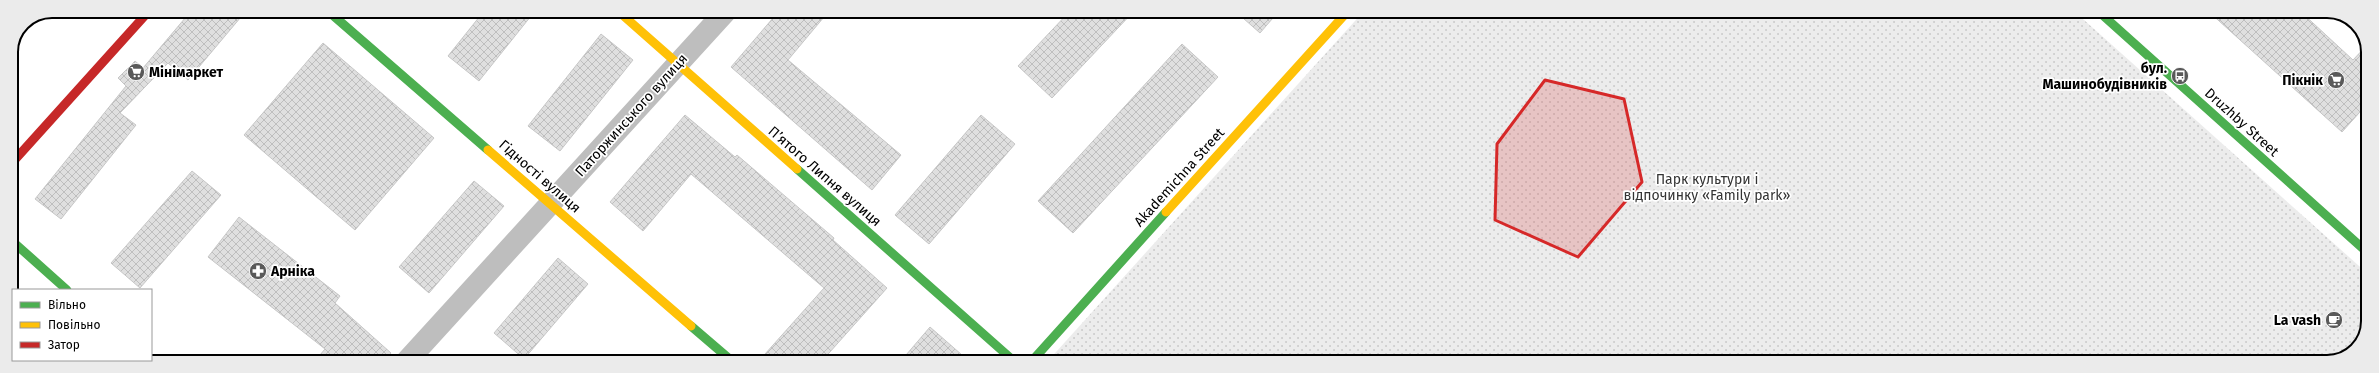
<svg xmlns="http://www.w3.org/2000/svg" width="2379" height="373" font-family="'Fira Sans',sans-serif">
	<style>
		.grass { fill: url(#grass-dots) }
		.building { fill: url(#building-cross-hatch); stroke: #c7c7c7 }
		.lines { fill: none; stroke-linecap: round; stroke-linejoin: round }
		.street { stroke: #bebebe; stroke-width: 22 }
		.fast { stroke: #4caf50; stroke-width: 9 }
		.slow { stroke: #ffc107; stroke-width: 9 }
		.jam { stroke: #c62828; stroke-width: 9 }
		.marked { fill: #d62828; fill-opacity: 0.2; stroke: #d62828; stroke-width: 3; stroke-linejoin: round }
		.labels { text-anchor: middle; stroke-width: 3.5; stroke-linejoin: round; paint-order: stroke }
		.poi-label { font-size: 14px; font-weight: bold; fill: #000; stroke: #fff; text-anchor: end }
		.street-label { font-size: 14px; fill: #000; stroke: #fff }
		.park-label { font-size: 14px; fill: #333; stroke: #fff }
		.rim { fill: none; stroke: #000; stroke-width: 2 }
	</style>
	<defs>
		<pattern id="grass-dots" width="8" height="8" patternUnits="userSpaceOnUse"><rect width="8" height="8" fill="#ececec"/><path d="M2 2h.1M6 6h.1" fill="none" stroke="#c9c9c9" stroke-width="1.8" stroke-linecap="round"/></pattern>
		<pattern id="building-cross-hatch" width="8" height="8" patternUnits="userSpaceOnUse"><rect width="8" height="8" fill="#dfdfdf"/><path d="M0 0l8 8M0 8l8-8" fill="none" stroke="#bebebe"/></pattern>
	</defs>
	<rect width="100%" height="100%" fill="#fff"/>
	<path class="grass" d="M 1364,11 L 2074,11 L 2368,274 L 2368,327 L 2354,352 L 2327,362 L 1047,362 Z"/>
	<path class="building" d="M 191,11 L 246,11 L 188,80 L 168,63 L 120,113 L 136,125 L 61,219 L 35,199 L 126,86 L 118,78 L 135,61 L 143,68 Z
		M 484,11 L 535,11 L 479,81 L 448,56 Z
		M 779,11 L 829,11 L 788,60 L 901,155 L 872,190 L 731,67 Z
		M 1070,11 L 1134,11 L 1052,98 L 1018,66 Z
		M 1235,11 L 1279,11 L 1260,33 Z
		M 2208,11 L 2300,11 L 2353,60 L 2367,45 L 2368,103 L 2342,132 Z
		M 601,34 L 633,60 L 560,151 L 528,126 Z
		M 323,43 L 434,138 L 355,230 L 244,135 Z
		M 1182,44 L 1218,77 L 1073,233 L 1038,201 Z
		M 685,115 L 735,157 L 737,155 L 834,238 L 833,240 L 887,288 L 821,362 L 774,362 L 765,354 L 824,288 L 691,174 L 643,231 L 610,202 Z
		M 981,115 L 1015,144 L 929,244 L 895,215 Z
		M 192,171 L 221,195 L 140,288 L 111,263 Z
		M 474,181 L 504,206 L 429,293 L 399,267 Z
		M 239,217 L 340,296 L 335,303 L 391,353 L 383,362 L 314,362 L 325,349 L 208,257 Z
		M 558,258 L 588,284 L 524,359 L 494,333 Z
		M 930,327 L 970,362 L 900,362 Z"/>
	<g class="lines">
		<path class="street" d="M 406,362 L 726,11"/>
		<path class="fast" d="M 328,11 L 488,150
			M 2098,11 L 2368,253
			M 797,169 L 1015,362
			M 11,240 L 67,290
			M 691,326 L 733,362
			M 146,360 L 147,362
			M 1031,362 L 1166,212"/>
		<path class="slow" d="M 618,11 L 797,169
			M 488,150 L 691,326
			M 1166,212 L 1348,11"/>
		<path class="jam" d="M 11,164 L 149,11"/>
	</g>
	<path class="marked" d="M 1545,80 L 1624,99 L 1642,182 L 1578,257 L 1495,220 L 1497,144 Z"/>
	<defs>
		<symbol id="supermarket-disc" viewBox="-11 -11 22 22"><circle r="9.5" fill="#595959" stroke="#fff"/><path d="M-6-5.5h2.5l.6 2H6L4.5 2H-2.5L-4.4-4H-6ZM-1.5 3.2a1.3 1.3 0 1 0 .1 0ZM3 3.2a1.3 1.3 0 1 0 .1 0Z" fill="#fff"/></symbol>
		<symbol id="bus-disc" viewBox="-11 -11 22 22"><circle r="9.5" fill="#595959" stroke="#fff"/><path d="M-5-6H5V4H4V6H2V4H-2V6H-4V4H-5ZM-3.5-4V0h7V-4ZM-3.5 1.2v1.5H-2V1.2ZM2 1.2v1.5H3.5V1.2Z" fill="#fff"/></symbol>
		<symbol id="pharmacy-disc" viewBox="-11 -11 22 22"><circle r="9.5" fill="#595959" stroke="#fff"/><path d="M-2-6h4v4h4v4h-4v4h-4v-4h-4v-4h4Z" fill="#fff"/></symbol>
		<symbol id="cafe-disc" viewBox="-11 -11 22 22"><circle r="9.5" fill="#595959" stroke="#fff"/><path d="M-5.5-4.5H6V0H3Q3 3.5 0 3.5H-2.5Q-5.5 3.5-5.5 0ZM3-3.2v2h1.7v-2ZM-6 4.5H4V6H-6Z" fill="#fff"/></symbol>
	</defs>
	<g fill-rule="evenodd">
		<use href="#supermarket-disc" x="126" y="62" width="20" height="20"/>
		<use href="#bus-disc" x="2170" y="66" width="20" height="20"/>
		<use href="#supermarket-disc" x="2326" y="70" width="20" height="20"/>
		<use href="#pharmacy-disc" x="248" y="261" width="20" height="20"/>
		<use href="#cafe-disc" x="2324" y="310" width="20" height="20"/>
	</g>
	<g class="labels">
		<g class="poi-label">
			<text x="2167" y="73">бул.<tspan x="2167" dy="16">Машинобудівників</tspan></text>
			<text x="149" y="77" text-anchor="start">Мінімаркет</text>
			<text x="2323" y="85">Пікнік</text>
			<text x="271" y="276" text-anchor="start">Арніка</text>
			<text x="2321" y="325">La vash</text>
		</g>
		<g class="street-label">
			<text transform="translate(631 115) rotate(-48)" y="5">Паторжинського вулиця</text>
			<text transform="translate(2242 122) rotate(42)" y="5">Druzhby Street</text>
			<text transform="translate(540 176) rotate(41)" y="5">Гідності вулиця</text>
			<text transform="translate(825 176) rotate(41)" y="5">П’ятого Липня вулиця</text>
			<text transform="translate(1179 177) rotate(-48)" y="5">Akademichna Street</text>
		</g>
		<g class="park-label">
			<text x="1707" y="184">Парк культури і<tspan x="1707" dy="16">відпочинку «Family park»</tspan></text>
		</g>
	</g>
	<path d="M0 0H2379V373H0ZM52 18H2327A34 34 0 0 1 2361 52V321A34 34 0 0 1 2327 355H52A34 34 0 0 1 18 321V52A34 34 0 0 1 52 18Z" fill="#ebebeb" fill-rule="evenodd"/>
	<path class="rim" d="M52 18H2327A34 34 0 0 1 2361 52V321A34 34 0 0 1 2327 355H52A34 34 0 0 1 18 321V52A34 34 0 0 1 52 18Z"/>
	<rect x="12" y="289" width="140" height="72" fill="#ffffff" stroke="#999999"/>
	<rect x="20" y="302" width="20" height="6" fill="#4caf50" stroke="#999999"/>
	<text x="48" y="309" font-size="12" fill="#000000">Вільно</text>
	<rect x="20" y="322" width="20" height="6" fill="#ffc107" stroke="#999999"/>
	<text x="48" y="329" font-size="12" fill="#000000">Повільно</text>
	<rect x="20" y="342" width="20" height="6" fill="#c62828" stroke="#999999"/>
	<text x="48" y="349" font-size="12" fill="#000000">Затор</text>
</svg>
